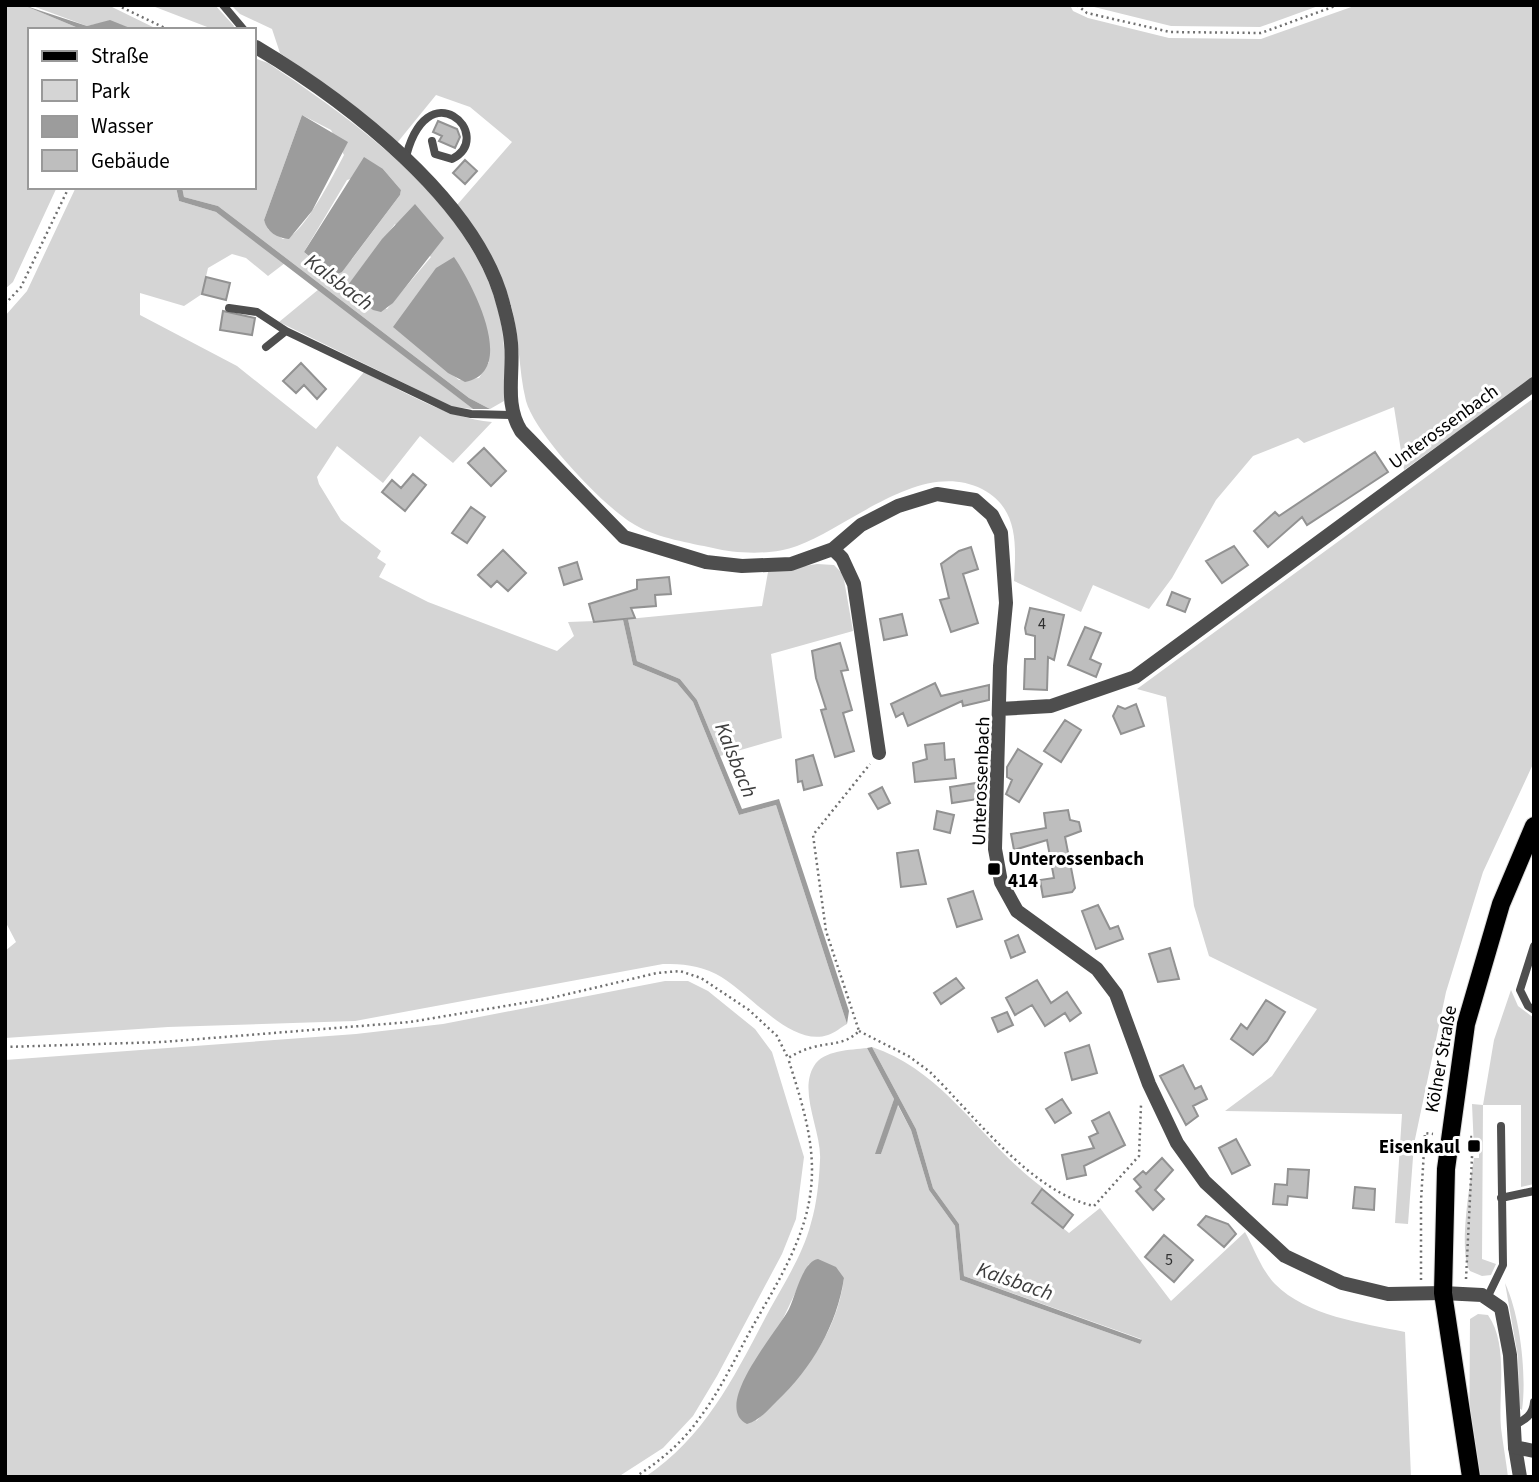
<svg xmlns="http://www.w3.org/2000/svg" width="1539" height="1482" font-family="'Source Sans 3',sans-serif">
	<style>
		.green { fill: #d5d5d5; fill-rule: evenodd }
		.water { fill: #9c9c9c }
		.building { fill: #bebebe; stroke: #929292; stroke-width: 2 }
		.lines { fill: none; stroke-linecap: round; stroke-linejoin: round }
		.primary-casing { stroke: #dbdbdb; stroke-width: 20 }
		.path { stroke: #707070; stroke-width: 2.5; stroke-dasharray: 2 3.5; stroke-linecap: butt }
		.service { stroke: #4e4e4e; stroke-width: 8 }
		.minor { stroke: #4e4e4e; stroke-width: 14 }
		.tertiary { stroke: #4e4e4e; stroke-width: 14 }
		.primary { stroke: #000; stroke-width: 18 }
		.poi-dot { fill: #000; stroke: #fff; stroke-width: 2.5 }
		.labels { text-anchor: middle; stroke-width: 6; stroke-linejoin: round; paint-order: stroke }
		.number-label { font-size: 16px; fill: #303030 }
		.street-label { font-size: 19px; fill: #000; stroke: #fff }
		.poi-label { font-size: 19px; font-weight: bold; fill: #000; stroke: #fff; text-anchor: start }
		.water-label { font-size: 21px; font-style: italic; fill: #3d3d3d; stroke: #fff }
	</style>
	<rect width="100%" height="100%" fill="#fff"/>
	<path class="green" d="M 5,5 L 23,5 L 83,30 L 30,30 L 30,187 L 57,187 L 13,282 L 5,289 Z
		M 30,5 L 108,5 L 159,30 L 135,30 L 110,21 L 87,26 Z
		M 150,5 L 215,5 L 234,26 L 232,30 L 215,30 Z
		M 231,5 L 1070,5 L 1073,11 L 1088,18 L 1169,38 L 1261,39 L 1357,5 L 1534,5 L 1534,377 L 1404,470 L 1394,407 L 1304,443 L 1298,438 L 1253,456 L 1216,500 L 1172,578 L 1149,609 L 1093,585 L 1081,612 L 1014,581 C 1016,546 1019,508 982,489 C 921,459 853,525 797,546 C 774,555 737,554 713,548 C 690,543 658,538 637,526 C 606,510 535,434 526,401 C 518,369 520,334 510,302 C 499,265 478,236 457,205 L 512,142 L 470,107 L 436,95 L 397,143 L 356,107 L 280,53 L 272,29 L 240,14 Z
		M 1086,5 L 1321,5 L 1260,27 L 1171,26 Z
		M 254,58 L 268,63 C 356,122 466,199 497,306 C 506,336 505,370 504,401 L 490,409 L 469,398 L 218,206 L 184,197 L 182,187 L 254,187 ZM 302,115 L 331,130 L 344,155 C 335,172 301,240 283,239 L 268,229 L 264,220 ZM 383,169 L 401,190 L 400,195 L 352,259 L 327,273 L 304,252 L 347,180 ZM 395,224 L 431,257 L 387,309 L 345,289 ZM 394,327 L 489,362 L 479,378 L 459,380 Z
		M 76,187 L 176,187 L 179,201 L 216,212 L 285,263 L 268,276 L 246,258 L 232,254 L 208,268 L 202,294 L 184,306 L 140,293 L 140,315 L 237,366 L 316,429 L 364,372 C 405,392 446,418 492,422 L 453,463 L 420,436 L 383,483 L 337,446 L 317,477 L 319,484 L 341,520 L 381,551 L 377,558 L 386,564 L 379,577 L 428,602 L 557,651 L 574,636 L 568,622 L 623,620 L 633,665 L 677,683 L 693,702 L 739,815 L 776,805 L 847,1024 C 841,1027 835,1033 828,1035 C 790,1048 747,989 716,974 C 698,965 683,964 663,964 L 355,1021 L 168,1027 L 5,1038 L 5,951 L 16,942 L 5,921 L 5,316 L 27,291 Z
		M 319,289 L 473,409 L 453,407 L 279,322 Z
		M 1534,398 L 1534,762 L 1483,872 L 1446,992 L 1414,1144 L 1408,1224 L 1395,1223 L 1402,1114 L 1225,1111 L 1272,1076 L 1317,1009 L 1209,956 L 1194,906 L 1166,697 L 1137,689 Z
		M 817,564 L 834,565 L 843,574 L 853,631 L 771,654 L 782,738 L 720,756 L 697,700 L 680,679 L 637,661 L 628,619 L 762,606 L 768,572 Z
		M 665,981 L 688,981 L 708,991 L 755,1029 L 772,1052 L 804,1157 L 796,1219 L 782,1254 L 717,1376 L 693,1416 L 663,1448 L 618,1477 L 5,1477 L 5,1060 L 356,1034 L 443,1024 Z
		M 1511,990 L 1518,1006 L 1534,1018 L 1534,1184 L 1521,1187 L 1521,1105 L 1483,1105 L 1482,1259 L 1496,1264 L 1491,1275 L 1482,1276 L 1470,1271 C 1458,1254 1470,1181 1474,1158 L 1479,1158 L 1479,1150 L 1474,1149 L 1472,1104 L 1483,1105 L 1494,1040 Z
		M 872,1047 C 945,1071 983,1144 1043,1188 L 1033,1203 L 1069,1233 L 1100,1208 L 1171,1301 L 1245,1232 C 1254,1248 1262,1271 1275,1284 C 1307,1316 1362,1323 1405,1332 L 1411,1477 L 645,1477 C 707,1436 736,1373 770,1309 C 785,1282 803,1254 811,1223 C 817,1203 819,1181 820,1160 C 822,1132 798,1092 814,1066 C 823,1050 851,1050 867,1048 L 894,1099 L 876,1154 L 881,1154 L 897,1104 L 911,1130 L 929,1190 L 955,1226 L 960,1280 L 1140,1344 L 1141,1339 L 964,1276 L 959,1224 L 933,1188 L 916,1129 ZM 809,1264 L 844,1278 C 836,1339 799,1380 756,1421 L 780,1325 Z
		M 1505,1283 C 1520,1315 1527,1375 1522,1410 L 1519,1408 L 1518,1357 Z
		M 1478,1314 L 1488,1315 C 1509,1345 1498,1394 1501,1428 C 1503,1444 1506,1461 1508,1477 L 1469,1477 L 1470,1319 Z"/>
	<path class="water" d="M 23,5 L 87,26 L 110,20 L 135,30 L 83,30 Z
		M 302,115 L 348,142 L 312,211 L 289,239 C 277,238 267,232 264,220 Z
		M 364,157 L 383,169 L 401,190 L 400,195 L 342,272 L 333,276 L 304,252 Z
		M 176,187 L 182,187 L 184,197 L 218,206 L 469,398 L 490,409 L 473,409 L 216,212 L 179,201 Z
		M 415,204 L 444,238 L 393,303 L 381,312 L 373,310 L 345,289 L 382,239 Z
		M 454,257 C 472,283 519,372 465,382 L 448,373 L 393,327 L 436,268 Z
		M 628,619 L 637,661 L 680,679 L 697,700 L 742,809 L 779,799 L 849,1011 L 847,1024 L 776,805 L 739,815 L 693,702 L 677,683 L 633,665 L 623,620 Z
		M 872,1047 L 916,1129 L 933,1188 L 959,1224 L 964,1276 L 1142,1340 L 1140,1344 L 960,1280 L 955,1226 L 929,1190 L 911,1130 L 898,1105 L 881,1154 L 875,1154 L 894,1099 L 867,1048 Z
		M 818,1259 L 836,1267 L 844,1278 C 837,1325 812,1368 777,1401 C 768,1410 760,1420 747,1424 C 711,1406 777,1332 789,1309 C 796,1295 802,1262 818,1259 Z"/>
	<path class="building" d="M 438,121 L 457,129 L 460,137 L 455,148 L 439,141 L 442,136 L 433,132 Z
		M 465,160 L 477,171 L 465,184 L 453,173 Z
		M 206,277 L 230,283 L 226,300 L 202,294 Z
		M 223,311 L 255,318 L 252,335 L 220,330 Z
		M 301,363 L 326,389 L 317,399 L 304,385 L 296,393 L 283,381 Z
		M 484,448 L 506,471 L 491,486 L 468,463 Z
		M 1375,452 L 1388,472 L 1344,501 L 1307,525 L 1302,517 L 1268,547 L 1254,531 L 1275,512 L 1279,516 Z
		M 413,474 L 426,485 L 405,511 L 382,492 L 392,480 L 401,488 Z
		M 471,507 L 485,517 L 467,543 L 452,533 Z
		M 1234,546 L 1248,565 L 1222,583 L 1206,561 Z
		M 971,547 L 978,569 L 963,574 L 978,623 L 951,632 L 940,600 L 949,598 L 941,564 L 959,551 Z
		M 503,550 L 526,573 L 508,591 L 497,581 L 491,587 L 478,575 Z
		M 577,562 L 582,579 L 564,585 L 559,568 Z
		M 669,577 L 671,594 L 655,595 L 656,606 L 631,608 L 635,618 L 594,622 L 589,604 L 637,589 L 637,580 Z
		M 1172,592 L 1190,599 L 1185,612 L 1167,605 Z
		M 1030,608 L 1064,615 L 1054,660 L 1048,657 L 1047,690 L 1024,689 L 1025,659 L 1035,659 L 1035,636 L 1026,634 L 1025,628 Z
		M 902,614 L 907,635 L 884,640 L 880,619 Z
		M 1085,627 L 1101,633 L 1090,659 L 1101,664 L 1096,677 L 1068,665 Z
		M 840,643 L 848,670 L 841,671 L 852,710 L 843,713 L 854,751 L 835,757 L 821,710 L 826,709 L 816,678 L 812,651 Z
		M 935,683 L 941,696 L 989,685 L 989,700 L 963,706 L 962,701 L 908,726 L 903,713 L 896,717 L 891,704 Z
		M 1136,704 L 1144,726 L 1121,734 L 1113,716 L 1118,706 L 1125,709 Z
		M 1065,720 L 1081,730 L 1061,762 L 1044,751 Z
		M 944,743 L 945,760 L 954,759 L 956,778 L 915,782 L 913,763 L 927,759 L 925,745 Z
		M 1018,749 L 1042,764 L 1019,802 L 1006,794 L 1012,780 L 1007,777 L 1007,767 Z
		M 813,755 L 822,785 L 804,790 L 802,781 L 798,782 L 796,760 Z
		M 976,783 L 978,799 L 952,803 L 950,787 Z
		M 882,787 L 890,803 L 878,809 L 869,794 Z
		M 1068,810 L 1070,820 L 1079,822 L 1081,831 L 1065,837 L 1075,888 L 1072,892 L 1043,897 L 1040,880 L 1054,878 L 1047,840 L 1014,850 L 1011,834 L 1046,828 L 1044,813 Z
		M 937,811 L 954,815 L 950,833 L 934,829 Z
		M 918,850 L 926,884 L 901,887 L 897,853 Z
		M 973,891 L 982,919 L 957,927 L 948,899 Z
		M 1098,905 L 1110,929 L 1118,926 L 1123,939 L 1096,949 L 1082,911 Z
		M 1018,935 L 1025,952 L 1011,958 L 1005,941 Z
		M 1170,948 L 1179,979 L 1158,982 L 1149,954 Z
		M 956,978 L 964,988 L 941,1004 L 934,993 Z
		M 1037,980 L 1051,1003 L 1067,992 L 1081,1013 L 1070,1021 L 1065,1013 L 1045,1026 L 1032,1005 L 1015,1015 L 1006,998 Z
		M 1266,1000 L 1285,1012 L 1267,1041 L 1253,1055 L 1231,1039 L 1241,1024 L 1247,1029 Z
		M 1007,1012 L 1013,1025 L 998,1032 L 992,1018 Z
		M 1089,1045 L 1097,1073 L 1072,1080 L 1065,1053 Z
		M 1183,1065 L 1195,1089 L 1201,1086 L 1207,1099 L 1193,1106 L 1198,1116 L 1186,1125 L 1160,1076 Z
		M 1062,1099 L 1071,1113 L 1055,1123 L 1046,1109 Z
		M 1109,1112 L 1125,1145 L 1084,1166 L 1086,1175 L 1067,1179 L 1062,1155 L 1094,1148 L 1089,1137 L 1098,1133 L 1092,1121 Z
		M 1236,1139 L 1250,1165 L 1232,1174 L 1219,1148 Z
		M 1162,1158 L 1173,1170 L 1155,1190 L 1164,1199 L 1153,1210 L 1136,1191 L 1141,1187 L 1134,1179 L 1143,1171 L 1146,1174 Z
		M 1288,1169 L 1309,1170 L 1307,1198 L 1288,1196 L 1287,1205 L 1273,1204 L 1275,1184 L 1287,1185 Z
		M 1355,1187 L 1375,1189 L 1374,1210 L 1353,1208 Z
		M 1042,1189 L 1073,1215 L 1063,1228 L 1032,1203 Z
		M 1206,1216 L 1228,1224 L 1236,1234 L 1224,1247 L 1198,1225 Z
		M 1164,1235 L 1193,1260 L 1174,1282 L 1145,1257 Z"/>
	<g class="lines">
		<defs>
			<path id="primary" d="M 1471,1477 L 1443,1293 L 1446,1169 L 1466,1024 L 1501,904 L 1534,826"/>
		</defs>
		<use href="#primary" class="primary-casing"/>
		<path class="path" d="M 117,5 L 169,30
			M 1077,5 L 1087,13 L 1170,32 L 1261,33 L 1338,5
			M 5,304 L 21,287 L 69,187
			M 859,1031 L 910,1057 L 930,1072 C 975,1116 1031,1192 1094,1206 L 1139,1156 L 1141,1105
			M 5,1047 L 162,1042 L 410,1022 L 547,999 L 657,973 L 680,971 L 701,978 L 749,1010 L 777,1036 L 788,1058 C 795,1054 803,1050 810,1048 C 829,1042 844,1046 859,1031 L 826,931 L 813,835 L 870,764
			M 1466,1279 L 1473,1137 L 1468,1137
			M 1421,1280 L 1421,1201 L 1425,1133 L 1433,1134
			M 635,1477 C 659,1462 682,1443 698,1420 C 718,1394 733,1363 749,1333 C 774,1288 806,1240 811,1188 C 816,1143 801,1100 788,1058"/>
		<path class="service" d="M 223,5 L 244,30
			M 405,161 C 426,67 497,136 452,159 L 435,154 L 432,141
			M 229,308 L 257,312 L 286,331
			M 266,347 L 286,331 L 451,410 L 471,414 L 511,415
			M 1534,946 L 1520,990 L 1528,1006 L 1534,1010
			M 1501,1198 L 1534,1191
			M 1488,1296 L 1503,1265 L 1501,1126
			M 1513,1426 C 1524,1420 1533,1416 1534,1402"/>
		<path class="minor" d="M 256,47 C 345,100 479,201 504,307 C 507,318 510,331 511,343 C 514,374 504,404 521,431 L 624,537 L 706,562 L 742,566 L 791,564 L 833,549 L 861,525 L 898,506 L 937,494 L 975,500 L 992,515 L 1001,533 L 1006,603 L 1000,666 L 995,849 L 1001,882 L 1017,911 L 1097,969 L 1116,994 L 1149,1084 L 1177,1143 L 1205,1182 L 1285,1256 L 1342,1283 L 1388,1294 L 1443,1293
			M 833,549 L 842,558 L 854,584 L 879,753
			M 999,709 L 1051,706 L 1135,677 L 1534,384
			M 1515,1447 L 1520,1477"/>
		<path class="tertiary" d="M 1443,1293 L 1482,1295 L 1501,1308 L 1510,1355 L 1515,1447 L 1534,1451"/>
		<use href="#primary" class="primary"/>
	</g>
	<g class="poi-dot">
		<rect x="987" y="862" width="14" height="14" rx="3.5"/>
		<rect x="1467" y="1139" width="14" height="14" rx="3.5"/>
	</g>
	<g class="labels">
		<g class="number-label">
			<text x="1042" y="629">4</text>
			<text x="1169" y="1265">5</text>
		</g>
		<g class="street-label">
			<text transform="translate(1443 426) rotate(-36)" y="7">Unterossenbach</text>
			<text transform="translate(980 781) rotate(-88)" y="7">Unterossenbach</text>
			<text transform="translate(1440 1059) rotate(-80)" y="7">Kölner Straße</text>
		</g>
		<g class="poi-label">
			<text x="1008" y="865">Unterossenbach<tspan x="1008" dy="22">414</tspan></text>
			<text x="1460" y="1153" text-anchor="end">Eisenkaul</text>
		</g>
		<g class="water-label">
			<text transform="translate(339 282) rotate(37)" y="7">Kalsbach</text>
			<text transform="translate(736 760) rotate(68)" y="7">Kalsbach</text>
			<text transform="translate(1015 1281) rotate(19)" y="7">Kalsbach</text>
		</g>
	</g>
	<rect width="1539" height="1482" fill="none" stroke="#000000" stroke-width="14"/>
	<rect x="28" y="28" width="228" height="161" fill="#ffffff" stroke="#999999" stroke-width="2"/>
	<rect x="42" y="51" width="35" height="10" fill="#000000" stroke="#999999" stroke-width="2"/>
	<text x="91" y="63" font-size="21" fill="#000000">Straße</text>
	<rect x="42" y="80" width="35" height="21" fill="#d5d5d5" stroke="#999999" stroke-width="2"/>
	<text x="91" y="98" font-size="21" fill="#000000">Park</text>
	<rect x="42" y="116" width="35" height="21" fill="#9c9c9c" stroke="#999999" stroke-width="2"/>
	<text x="91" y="133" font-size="21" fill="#000000">Wasser</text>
	<rect x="42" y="150" width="35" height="21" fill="#bebebe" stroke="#999999" stroke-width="2"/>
	<text x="91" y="168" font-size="21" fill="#000000">Gebäude</text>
</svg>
